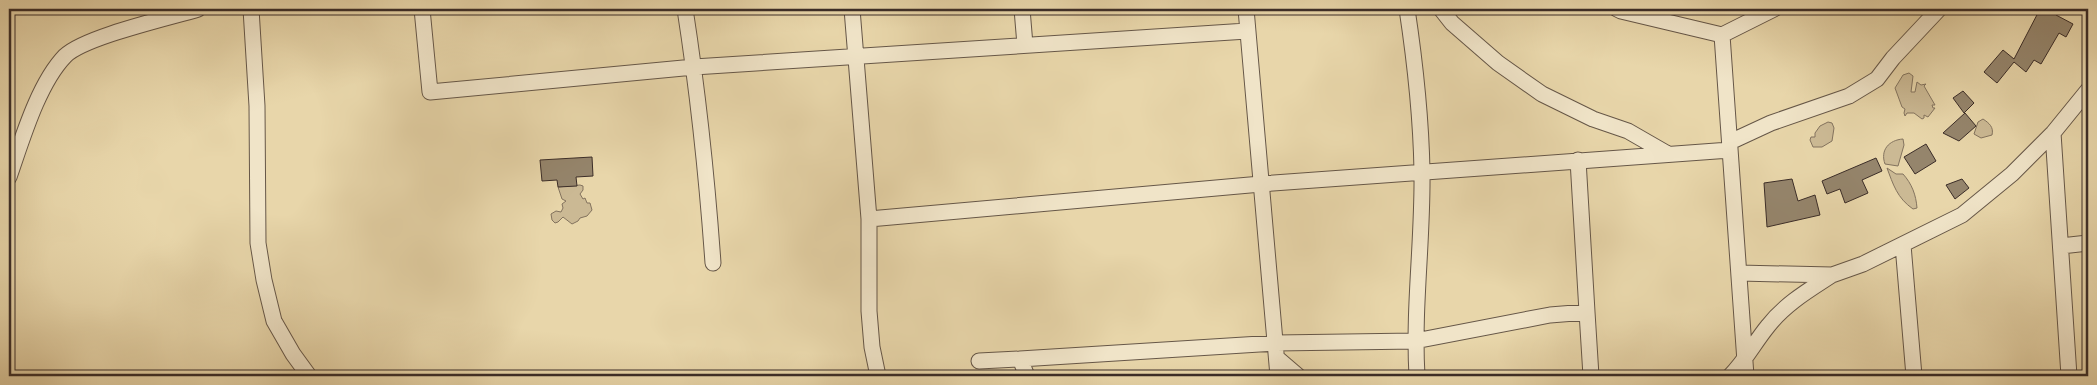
<svg xmlns="http://www.w3.org/2000/svg" width="2097" height="385" font-family="'Gentium Book Plus',serif">
	<style>
		.green { fill: #cbb994; stroke: #83735e }
		.building { fill: #95856c; stroke: #3b2d28 }
		.lines { fill: none; stroke-linecap: round; stroke-linejoin: round }
		.minor-casing { stroke: #665748; stroke-width: 17 }
		.minor { stroke: #f0e4c8; stroke-width: 15 }
	</style>
	<rect width="100%" height="100%" fill="#e8d6aa"/>
	<filter id="stains"><feTurbulence type="fractalNoise" baseFrequency=".004" numOctaves="4"/><feColorMatrix values="0 0 0 0 .2 0 0 0 0 .09 0 0 0 0 .02 0 0 0 .5 -.17"/></filter>
	<radialGradient id="worn" r=".72"><stop offset=".6" stop-color="#630" stop-opacity="0"/><stop offset="1" stop-color="#630" stop-opacity=".3"/></radialGradient>
	<path class="green" d="M 1909,73 L 1913,76 L 1911,92 L 1915,92 L 1917,82 L 1921,85 L 1926,84 L 1924,86 L 1935,105 L 1932,105 L 1933,108 L 1935,108 L 1928,117 L 1924,115 L 1924,118 L 1922,119 L 1914,113 L 1907,113 L 1905,116 L 1904,113 L 1905,109 L 1902,107 L 1895,88 L 1903,75 Z
		M 1983,119 C 1989,123 1994,127 1992,135 L 1981,138 L 1974,134 L 1978,122 Z
		M 1828,122 L 1832,123 L 1834,128 L 1832,141 L 1822,147 L 1813,147 L 1810,140 L 1811,137 L 1815,137 L 1815,133 L 1820,126 Z
		M 1903,139 L 1904,145 L 1898,166 L 1885,164 C 1880,150 1889,140 1903,139 Z
		M 1887,168 L 1896,174 L 1903,174 C 1912,184 1916,195 1917,208 L 1913,209 C 1897,198 1893,184 1887,168 Z
		M 580,185 L 583,186 L 583,190 L 580,194 L 583,199 L 585,198 L 587,203 L 590,203 L 592,210 L 587,216 L 580,218 L 578,221 L 572,224 L 563,217 L 558,222 L 555,223 L 552,220 L 551,214 L 556,211 L 561,212 L 563,208 L 562,204 L 566,201 L 562,199 L 558,187 Z"/>
	<path class="building" d="M 2040,9 L 2058,9 L 2056,15 L 2073,24 L 2066,37 L 2059,33 L 2041,64 L 2034,60 L 2026,72 L 2014,62 L 1997,83 L 1984,72 L 2003,50 L 2014,59 Z
		M 1963,91 L 1974,103 L 1964,113 L 1953,98 Z
		M 1965,113 L 1976,126 L 1959,141 L 1943,133 Z
		M 1926,144 L 1936,161 L 1915,174 L 1904,157 Z
		M 592,157 L 593,176 L 576,177 L 577,186 L 558,187 L 557,180 L 542,181 L 540,160 Z
		M 1876,158 L 1882,171 L 1862,180 L 1868,193 L 1845,203 L 1840,189 L 1827,194 L 1822,181 Z
		M 1792,179 L 1798,201 L 1815,195 L 1820,215 L 1767,227 L 1764,183 Z
		M 1962,179 L 1969,188 L 1955,199 L 1946,185 Z"/>
	<g class="lines">
		<defs>
			<path id="minor" d="M 251,9 L 257,106 L 258,243 L 264,280 L 274,321 L 293,354 L 309,376
				M 422,9 L 430,92 L 694,67 L 1247,31
				M 685,9 C 698,93 707,178 713,263
				M 852,9 L 869,219 L 869,311 L 872,347 L 878,376
				M 1022,9 L 1025,45
				M 1246,9 L 1278,376
				M 1407,9 C 1415,62 1421,117 1422,171 C 1423,240 1413,308 1417,376
				M 1441,9 L 1452,23 L 1498,63 L 1542,94 L 1593,119 L 1628,131 L 1668,154
				M 1617,9 L 1621,11 L 1722,35
				M 2053,133 L 2069,376
				M 1730,142 L 1771,123 L 1849,96 L 1877,79 L 1893,58 L 1939,9
				M 1578,160 L 1587,312
				M 9,177 C 22,140 38,84 65,56 C 84,37 168,18 198,9
				M 869,219 L 1261,184 L 1730,150
				M 1903,245 L 1914,376
				M 2061,246 L 2088,243
				M 1739,273 L 1832,275 L 1863,264 L 1962,215 L 2012,174 L 2053,133 L 2088,90
				M 1277,358 L 1298,376
				M 979,361 L 1020,359
				M 1027,376 L 1020,359 L 1276,343 L 1415,341 L 1550,315 L 1587,312 L 1591,376
				M 1730,376 C 1746,360 1754,343 1768,326 C 1785,304 1809,290 1832,275
				M 1746,376 L 1722,35 L 1774,9"/>
		</defs>
		<use href="#minor" class="minor-casing"/>
		<use href="#minor" class="minor"/>
	</g>
	<rect width="2097" height="385" fill="none" stroke="#e8d6aa" stroke-width="30"/>
	<rect x="10" y="10" width="2077" height="365" fill="none" stroke="#3b2d28" stroke-width="2.5"/>
	<rect x="15" y="15" width="2067" height="355" fill="none" stroke="#3b2d28"/>
	<rect width="100%" height="100%" filter="url(#stains)"/>
	<rect width="100%" height="100%" fill="url(#worn)"/>
</svg>
